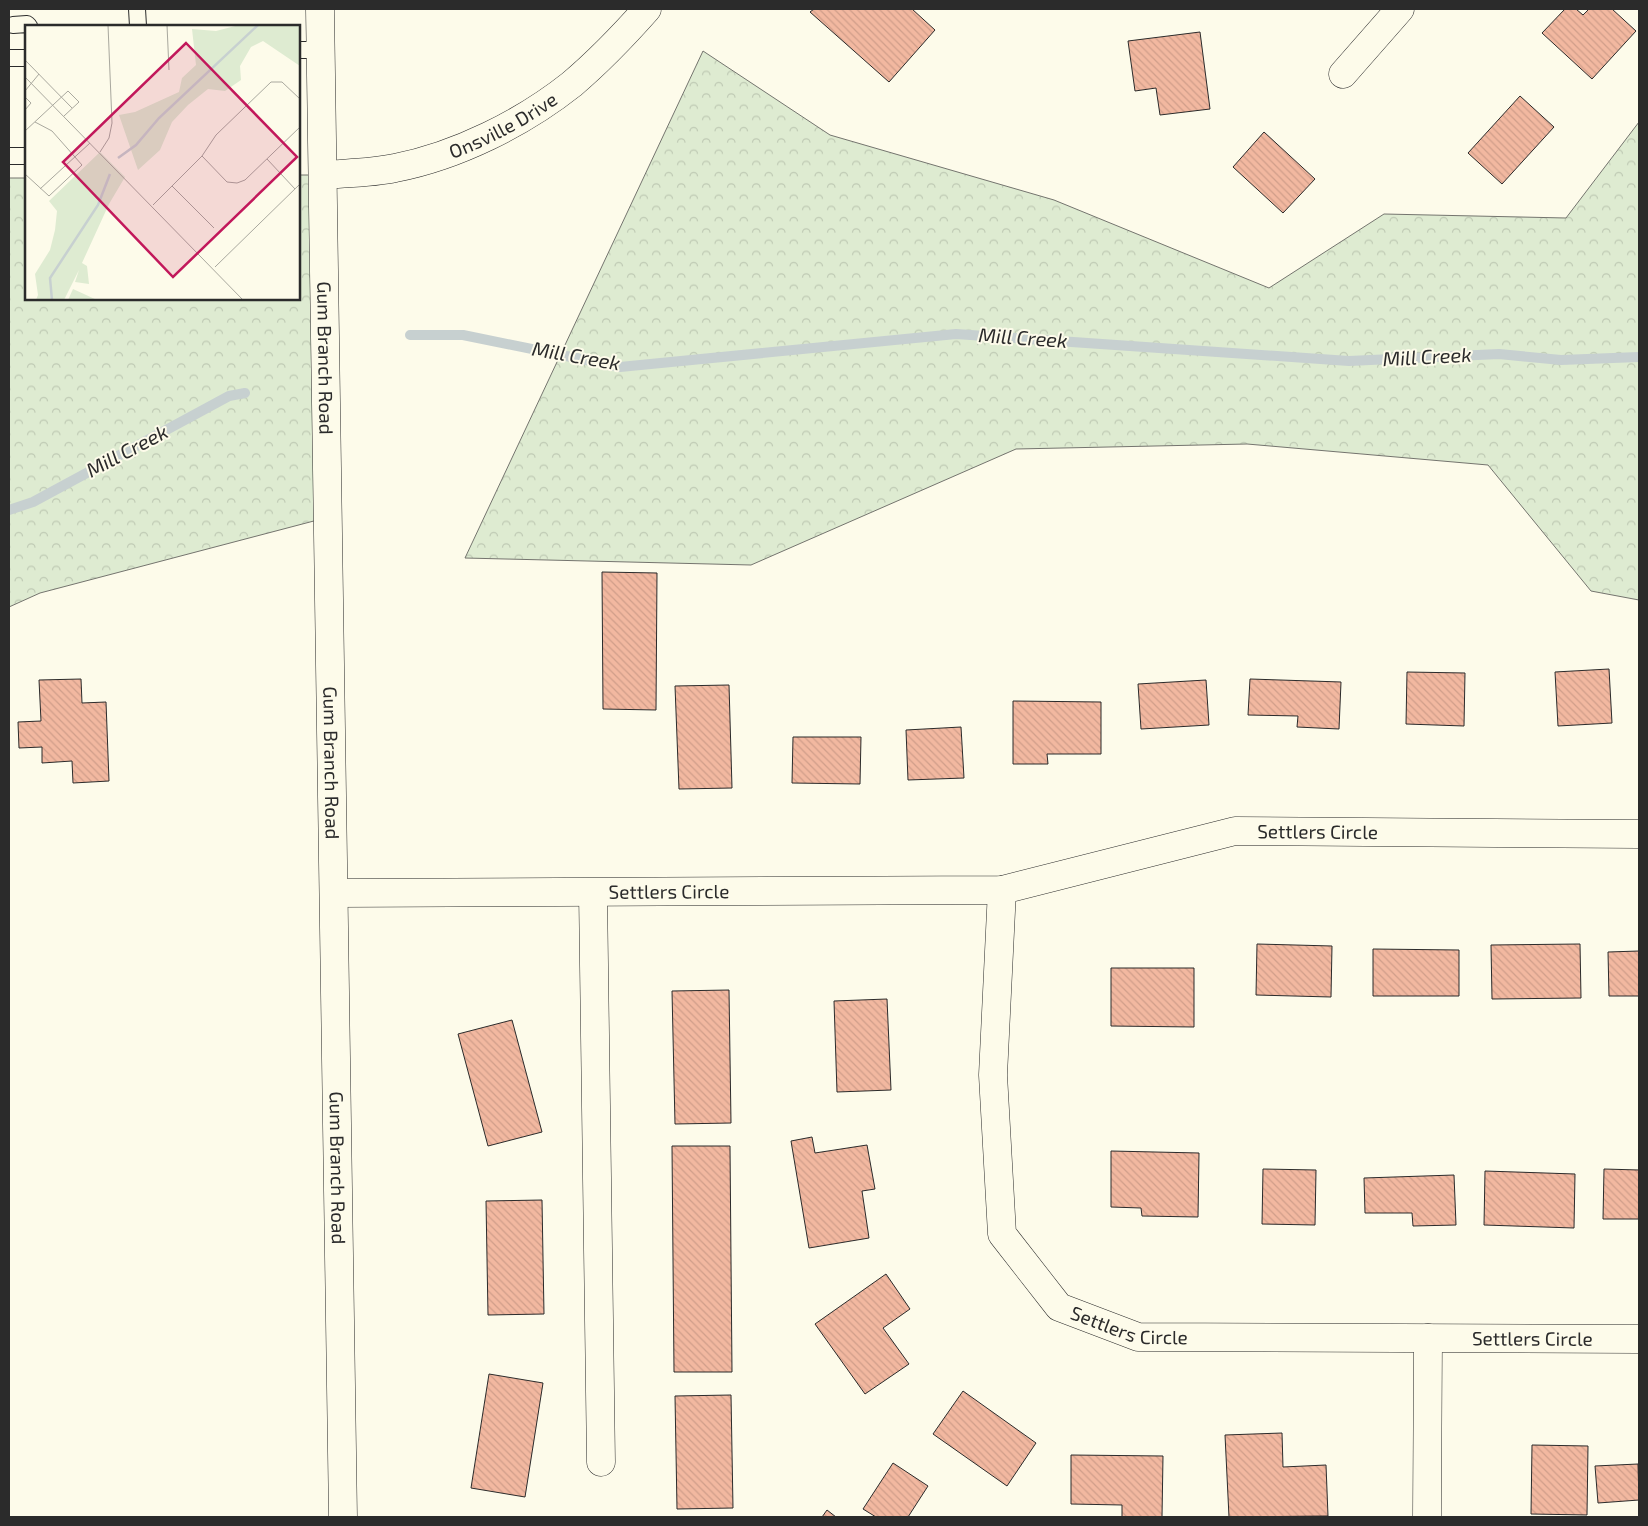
<svg xmlns="http://www.w3.org/2000/svg" width="1648" height="1526" font-family="'Exo 2',sans-serif">
	<style>
		.forest { fill: url(#forest-crowns); stroke: #74746e }
		.lines { fill: none; stroke-linecap: round; stroke-linejoin: round }
		.stream { stroke: #c7d0d0; stroke-width: 10 }
		.building { fill: url(#building-back-hatch); stroke: #2b2b2b }
		.service-casing { stroke: #2b2b2b; stroke-width: 18 }
		.minor-casing { stroke: #2b2b2b; stroke-width: 29 }
		.tertiary-casing { stroke: #2b2b2b; stroke-width: 29 }
		.primary-casing { stroke: #2b2b2b; stroke-width: 29 }
		.service { stroke: #fdfbea; stroke-width: 16 }
		.minor { stroke: #fdfbea; stroke-width: 28 }
		.tertiary { stroke: #fdfbea; stroke-width: 28 }
		.primary { stroke: #fdfbea; stroke-width: 28 }
		.labels { text-anchor: middle; stroke-width: 4; stroke-linejoin: round; paint-order: stroke }
		.street-label { font-size: 19px; fill: #2b2b2b; stroke: #fdfbea }
		.water-label { font-size: 20px; font-style: italic; fill: #2b2b2b; stroke: #fdfbea }
		.inset-river { fill: none; stroke: #c7d0d0; stroke-width: 2.5 }
		.inset-road { fill: none; stroke: #a9a89e; stroke-width: 1 }
		.view { fill: #c2185b; fill-opacity: 0.15; stroke: #c2185b; stroke-width: 2.5 }
		.inset-edge { fill: none; stroke: #2b2b2b; stroke-width: 2.5 }
	</style>
	<defs>
		<pattern id="forest-crowns" width="20" height="18" patternUnits="userSpaceOnUse" patternTransform="scale(1.25)"><rect width="20" height="18" fill="#deebd1"/><path d="M2 6a3 3 0 1 1 6 0M12 15a3 3 0 1 1 6 0" fill="none" stroke="#bfcab4"/></pattern>
		<pattern id="building-back-hatch" width="6" height="6" patternUnits="userSpaceOnUse" patternTransform="scale(1.25)"><rect width="6" height="6" fill="#f2b8a0"/><path d="M-1 5l2 2M0 0l6 6M5-1l2 2" fill="none" stroke="#d09e8a"/></pattern>
	</defs>
	<rect width="100%" height="100%" fill="#fdfbea"/>
	<path class="forest" d="M 703,51 L 830,135 L 1054,200 L 1269,288 L 1384,214 L 1566,218 L 1639,122 L 1639,600 L 1591,591 L 1488,465 L 1247,444 L 1016,449 L 751,565 L 465,558 Z
		M 299,175 L 323,175 L 329,517 L 40,593 L 9,607 L 9,178 L 26,178 L 26,299 L 299,299 Z"/>
	<g class="lines">
		<path class="stream" d="M 410,335 L 463,335 L 620,367 L 956,334 L 1349,361 L 1499,354 L 1561,360 L 1639,357
			M 9,510 L 33,502 L 229,396 L 245,393"/>
	</g>
	<path class="building" d="M 814,9 L 912,9 L 935,30 L 889,82 L 810,12 Z
		M 1565,9 L 1576,9 L 1583,15 L 1589,9 L 1612,9 L 1636,31 L 1592,79 L 1542,33 Z
		M 1200,32 L 1210,109 L 1160,115 L 1156,88 L 1135,91 L 1128,41 Z
		M 1520,96 L 1554,127 L 1502,184 L 1468,153 Z
		M 1264,132 L 1315,179 L 1283,213 L 1233,167 Z
		M 602,572 L 657,573 L 656,710 L 603,709 Z
		M 1609,669 L 1612,723 L 1558,726 L 1555,672 Z
		M 1407,672 L 1465,673 L 1464,726 L 1406,724 Z
		M 81,679 L 82,703 L 106,702 L 109,781 L 73,783 L 72,761 L 42,763 L 42,747 L 19,748 L 18,722 L 41,721 L 39,680 Z
		M 1250,679 L 1341,682 L 1339,729 L 1297,727 L 1298,716 L 1248,715 Z
		M 1206,680 L 1209,725 L 1141,729 L 1138,684 Z
		M 729,685 L 732,788 L 679,789 L 675,686 Z
		M 1013,701 L 1101,702 L 1101,754 L 1047,754 L 1048,764 L 1013,764 Z
		M 961,727 L 964,778 L 908,780 L 906,730 Z
		M 793,737 L 861,737 L 860,784 L 792,783 Z
		M 1257,944 L 1332,946 L 1331,997 L 1256,995 Z
		M 1580,944 L 1581,998 L 1492,999 L 1491,945 Z
		M 1373,949 L 1459,950 L 1459,996 L 1373,996 Z
		M 1639,951 L 1639,996 L 1609,996 L 1608,952 Z
		M 1111,968 L 1194,968 L 1194,1027 L 1111,1026 Z
		M 729,990 L 731,1123 L 675,1124 L 672,991 Z
		M 887,999 L 891,1090 L 837,1092 L 834,1001 Z
		M 512,1020 L 542,1132 L 488,1146 L 458,1034 Z
		M 812,1137 L 815,1153 L 867,1145 L 875,1189 L 862,1191 L 869,1238 L 809,1248 L 791,1141 Z
		M 672,1146 L 730,1146 L 732,1372 L 674,1372 Z
		M 1111,1151 L 1199,1153 L 1198,1217 L 1142,1216 L 1141,1208 L 1111,1207 Z
		M 1263,1169 L 1316,1170 L 1315,1225 L 1262,1224 Z
		M 1604,1169 L 1639,1170 L 1639,1219 L 1603,1219 Z
		M 1485,1171 L 1575,1174 L 1574,1228 L 1484,1225 Z
		M 1454,1175 L 1456,1225 L 1413,1226 L 1412,1213 L 1365,1213 L 1364,1178 Z
		M 542,1200 L 544,1314 L 488,1315 L 486,1201 Z
		M 886,1274 L 910,1309 L 883,1328 L 909,1364 L 865,1394 L 815,1324 Z
		M 489,1374 L 543,1383 L 525,1497 L 471,1488 Z
		M 963,1391 L 1036,1443 L 1007,1486 L 933,1434 Z
		M 731,1395 L 733,1508 L 677,1509 L 675,1396 Z
		M 1282,1433 L 1283,1467 L 1326,1465 L 1328,1516 L 1229,1517 L 1225,1435 Z
		M 1532,1445 L 1588,1446 L 1587,1515 L 1531,1514 Z
		M 1071,1455 L 1163,1456 L 1162,1517 L 1122,1517 L 1122,1505 L 1071,1504 Z
		M 893,1463 L 928,1486 L 908,1517 L 876,1517 L 863,1509 Z
		M 1638,1464 L 1639,1500 L 1598,1503 L 1595,1466 Z
		M 827,1510 L 836,1517 L 822,1517 Z"/>
	<g class="lines">
		<defs>
			<path id="service" d="M 137,9 L 138,26
				M 13,25 L 27,24 L 29,26
				M 299,50 L 321,50
				M 9,58 L 26,58
				M 9,156 L 26,156"/>
			<g id="minor">
				<path d="M 1343,74 L 1400,9"/>
				<path id="s1" d="M 1002,890 L 993,1075 L 1002,1234 L 1059,1307 L 1138,1337 L 1639,1339"/>
				<path id="s2" d="M 335,893 L 1002,890 L 1235,831 L 1639,834"/>
				<path d="M 593,893 L 601,1462"/>
				<path d="M 1427,1517 L 1428,1338"/>
			</g>
			<g id="tertiary">
				<path id="s3" d="M 323,175 C 347,173 372,173 395,168 C 457,156 523,123 572,84 C 599,61 624,35 647,9"/>
			</g>
			<g id="primary">
				<path id="s4" d="M 320,9 L 343,1517"/>
			</g>
		</defs>
		<use href="#service" class="service-casing"/>
		<use href="#minor" class="minor-casing"/>
		<use href="#tertiary" class="tertiary-casing"/>
		<use href="#primary" class="primary-casing"/>
		<use href="#service" class="service"/>
		<use href="#minor" class="minor"/>
		<use href="#tertiary" class="tertiary"/>
		<use href="#primary" class="primary"/>
	</g>
	<g class="labels">
		<g class="street-label">
			<text dy="7" stroke="none"><textPath href="#s3" startOffset="189">Onsville Drive</textPath></text>
			<text dy="7" stroke="none"><textPath href="#s4" startOffset="349">Gum Branch Road</textPath></text>
			<text dy="7" stroke="none"><textPath href="#s4" startOffset="754">Gum Branch Road</textPath></text>
			<text dy="7" stroke="none"><textPath href="#s2" startOffset="990">Settlers Circle</textPath></text>
			<text dy="7" stroke="none"><textPath href="#s2" startOffset="334">Settlers Circle</textPath></text>
			<text dy="7" stroke="none"><textPath href="#s4" startOffset="1159">Gum Branch Road</textPath></text>
			<text dy="7" stroke="none"><textPath href="#s1" startOffset="511">Settlers Circle</textPath></text>
			<text dy="7" stroke="none"><textPath href="#s1" startOffset="916">Settlers Circle</textPath></text>
		</g>
		<g class="water-label">
			<text transform="translate(1023 338) rotate(4)" y="7">Mill Creek</text>
			<text transform="translate(576 356) rotate(10)" y="7">Mill Creek</text>
			<text transform="translate(1427 357) rotate(-3)" y="7">Mill Creek</text>
			<text transform="translate(127 451) rotate(-28)" y="7">Mill Creek</text>
		</g>
	</g>
	<g transform="translate(25 25)">
		<rect width="275" height="275" fill="#fdfbea"/>
		<path d="M 214,0 L 275,0 L 275,41 L 238,16 L 226,22 L 215,41 L 216,55 L 200,66 L 183,64 L 163,80 L 147,97 L 135,125 L 113,145 L 94,90 L 110,87 L 154,67 L 157,53 L 171,40 L 167,4 L 191,6 ZM 75,127 L 100,152 L 84,179 L 57,238 L 62,241 L 64,259 L 50,257 L 54,245 L 39,275 L 11,275 L 13,270 L 10,249 L 25,225 L 30,205 L 32,186 L 24,176 Z" fill="#deebd1"/>
		<path d="M 48,264 L 72,275 L 43,275 Z" fill="#deebd1"/>
		<path class="inset-river" d="M 93,133 L 111,120 L 134,93 L 233,0M 27,275 L 25,253 L 73,180 L 85,149"/>
		<path class="inset-road" d="M 142,0 L 144,45M 0,35 L 47,83M 0,52 L 218,275M 0,66 L 14,49M 0,72 L 6,78 L 0,85M 0,106 L 43,66 L 54,77 L 39,91M 75,127 L 84,113 L 87,98 L 83,0M 177,131 L 202,157 L 212,158 L 220,155 L 275,102M 242,134 L 270,164M 0,149 L 24,171 L 57,140 L 27,106 L 10,97M 147,161 L 189,203M 15,164 L 65,118M 128,180 L 177,131 L 191,110 L 246,57 L 257,57 L 275,74M 190,242 L 275,159"/>
		<path class="view" d="M 161,18 L 272,132 L 148,252 L 38,137 Z"/>
		<rect width="275" height="275" class="inset-edge"/>
	</g>
	<rect width="1648" height="1526" fill="none" stroke="#2b2b2b" stroke-width="20"/>
</svg>
